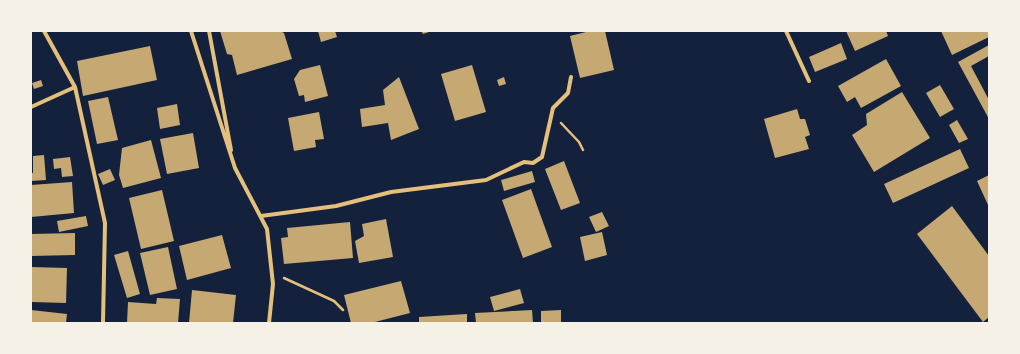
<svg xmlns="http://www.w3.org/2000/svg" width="1020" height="354" font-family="Montserrat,sans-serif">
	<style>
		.building { fill: #c6a872 }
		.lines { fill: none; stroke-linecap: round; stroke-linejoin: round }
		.path { stroke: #e5c07b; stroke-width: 2.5 }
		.minor { stroke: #e5c07b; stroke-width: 4 }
	</style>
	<rect width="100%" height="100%" fill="#14213d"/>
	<path class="building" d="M 220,31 L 280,31 L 284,33 L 292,59 L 237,75 L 232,55 L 227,54 Z
		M 318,31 L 335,31 L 337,37 L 321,42 Z
		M 421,31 L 432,31 L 423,34 Z
		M 590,31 L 605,31 L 614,70 L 580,78 L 570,36 Z
		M 846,31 L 886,31 L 888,36 L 855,51 Z
		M 941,31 L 989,31 L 989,37 L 952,55 Z
		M 841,43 L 847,59 L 815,72 L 809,57 Z
		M 989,45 L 989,56 L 971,66 L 989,100 L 989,119 L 958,62 Z
		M 150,46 L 157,80 L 83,96 L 77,61 Z
		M 886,59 L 901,86 L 861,108 L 855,97 L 847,102 L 838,86 Z
		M 320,65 L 328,96 L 305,102 L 304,95 L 299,96 L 294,79 L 300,70 Z
		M 472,65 L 486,112 L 455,121 L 441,74 Z
		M 399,77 L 419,129 L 391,140 L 388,123 L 362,127 L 360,109 L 385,105 L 383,90 Z
		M 504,77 L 506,84 L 499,86 L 497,80 Z
		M 41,80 L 43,86 L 34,89 L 32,83 Z
		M 940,85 L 954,109 L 940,117 L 926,93 Z
		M 902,92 L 930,138 L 874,172 L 852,135 L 867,125 L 866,114 Z
		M 108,97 L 118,140 L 97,144 L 88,101 Z
		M 177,104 L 180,125 L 160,129 L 157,108 Z
		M 797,109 L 800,119 L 805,119 L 810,135 L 805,137 L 809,149 L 775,158 L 764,119 Z
		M 319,112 L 324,139 L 315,140 L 316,147 L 294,151 L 288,118 Z
		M 957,120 L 968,139 L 959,143 L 949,125 Z
		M 193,133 L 199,168 L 167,174 L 160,139 Z
		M 151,140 L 161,178 L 123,188 L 119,175 L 122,148 Z
		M 960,149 L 969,168 L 893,203 L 884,184 Z
		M 44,155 L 46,180 L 31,181 L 31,173 L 33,173 L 33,156 Z
		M 70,157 L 73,176 L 62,177 L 61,168 L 54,169 L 53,159 Z
		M 564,161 L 580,203 L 561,210 L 545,169 Z
		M 110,169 L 115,180 L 103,185 L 98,174 Z
		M 532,171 L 535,182 L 504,191 L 501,180 Z
		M 989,175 L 989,207 L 977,181 Z
		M 72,182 L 74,213 L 31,217 L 31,185 Z
		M 531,189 L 552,247 L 523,258 L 502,200 Z
		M 162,190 L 174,241 L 141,249 L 129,198 Z
		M 952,206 L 989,256 L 989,317 L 983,322 L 917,234 Z
		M 602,212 L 609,226 L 596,232 L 589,217 Z
		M 86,216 L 88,226 L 59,232 L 57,221 Z
		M 386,219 L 393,257 L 359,263 L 355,241 L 364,236 L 362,224 Z
		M 350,222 L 353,258 L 284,264 L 281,238 L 288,237 L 287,228 Z
		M 602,232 L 607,255 L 585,261 L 580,237 Z
		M 75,233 L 75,255 L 31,256 L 31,234 Z
		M 222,235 L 231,268 L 187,280 L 179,246 Z
		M 168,247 L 177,289 L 150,295 L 140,253 Z
		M 128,251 L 140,294 L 127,298 L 114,255 Z
		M 31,267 L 67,268 L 66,303 L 31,302 Z
		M 401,281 L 410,313 L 371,323 L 351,323 L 344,295 Z
		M 520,289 L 524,303 L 494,311 L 490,297 Z
		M 192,290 L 236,295 L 233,323 L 189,323 Z
		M 157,298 L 180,299 L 178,323 L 127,323 L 128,302 L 156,304 Z
		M 31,310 L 67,314 L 66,323 L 31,323 Z
		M 532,310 L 533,323 L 476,323 L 475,313 Z
		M 561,310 L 561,323 L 541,323 L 541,311 Z
		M 467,314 L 467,323 L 419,323 L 419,317 Z"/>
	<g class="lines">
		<path class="path" d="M 561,123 L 579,142 L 583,150
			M 284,278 L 334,301 L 343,310"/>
		<path class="minor" d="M 44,31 L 75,87 L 105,223 L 103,323
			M 191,31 L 235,168 L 267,229 L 273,284 L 269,323
			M 209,31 L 231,150
			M 786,31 L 809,81
			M 31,107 L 75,87
			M 261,216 L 336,206 L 391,192 L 486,180 L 524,162 L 533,163 L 542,157 L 553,108 L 568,93 L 571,77"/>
	</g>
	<rect width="1020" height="354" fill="none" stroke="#f6f1e7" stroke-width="64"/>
</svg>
